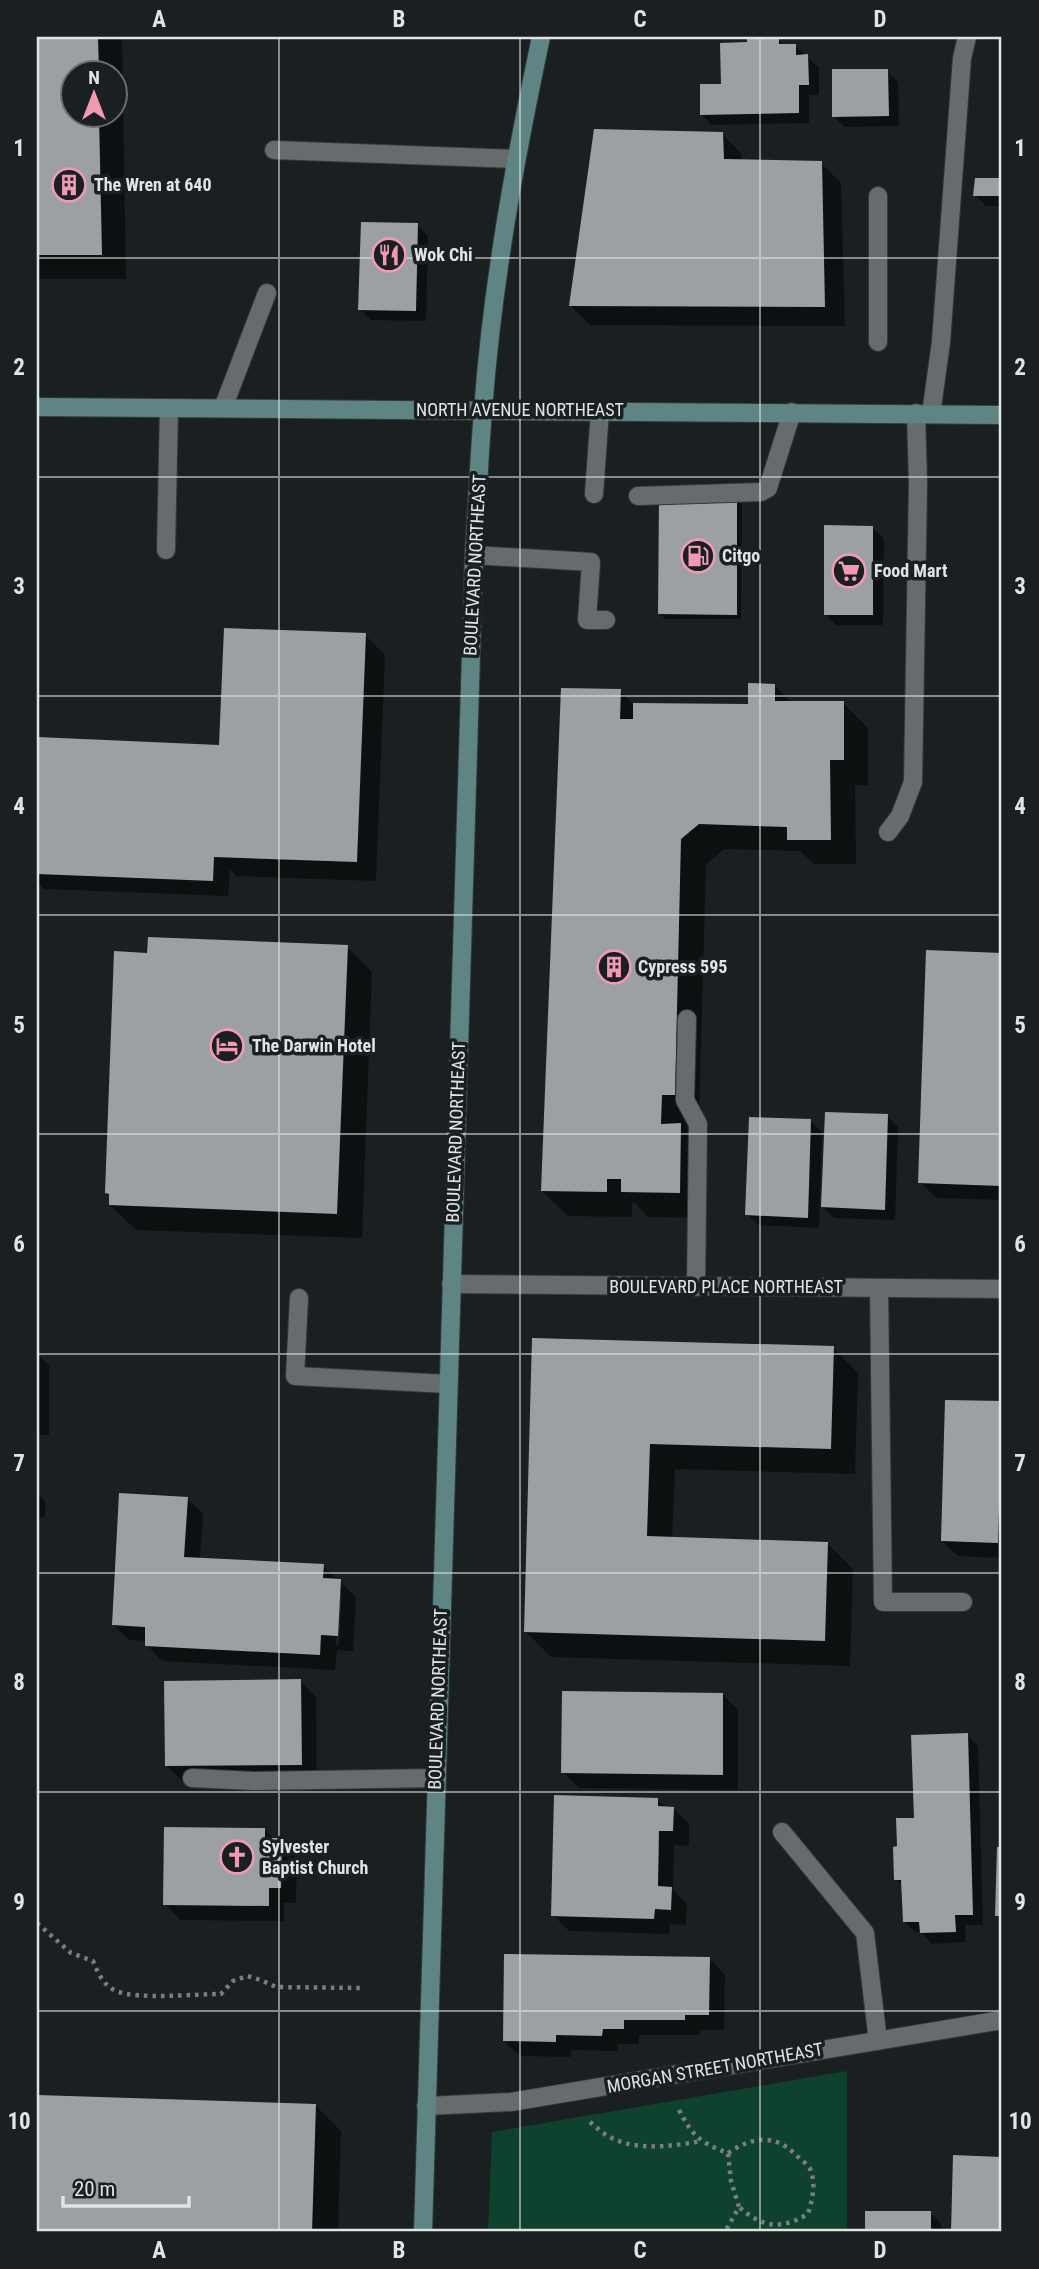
<svg xmlns="http://www.w3.org/2000/svg" width="1039" height="2269" font-family="'Roboto Condensed',sans-serif">
	<style>
		.green { fill: #0f422e }
		.shadow { fill: #0007; fill-rule: evenodd }
		.building { fill: #9ca0a4 }
		.lines { fill: none; stroke-linecap: round; stroke-linejoin: round }
		.service-casing { stroke: #35393b; stroke-width: 20 }
		.minor-casing { stroke: #35393b; stroke-width: 20 }
		.secondary-casing { stroke: #35393b; stroke-width: 20 }
		.path { stroke: #7a7e7f; stroke-width: 4.5; stroke-dasharray: 3.5 5; stroke-linecap: butt }
		.service { stroke: #666c6e; stroke-width: 18 }
		.minor { stroke: #666c6e; stroke-width: 18 }
		.secondary { stroke: #5e8584; stroke-width: 18 }
		.grid { fill: none; stroke: #e1e4e5; stroke-width: 2; stroke-opacity: 0.55 }
		.labels { text-anchor: middle; stroke-width: 7; stroke-linejoin: round; paint-order: stroke }
		.poi-label { font-size: 18px; font-weight: bold; fill: #e1e4e5; stroke: #1a1f21; text-anchor: start }
		.street-label { font-size: 18px; fill: #e1e4e5; stroke: #1a1f21 }
		.neatline { fill: none; stroke: #e1e4e5; stroke-width: 2.5 }
		.grid-label { font-size: 23px; text-anchor: middle; font-weight: bold; fill: #e1e4e5 }
	</style>
	<rect width="100%" height="100%" fill="#1a1f21"/>
	<path class="green" d="M 847,2071 L 847,2232 L 488,2232 L 492,2132 Z"/>
	<path class="shadow" d="M 37,37 L 122,37 L 126,279 L 37,279 ZM 74,74 L 116,74 L 116,116 L 74,116 Z
		M 736,37 L 776,37 L 785,46 L 795,46 L 819,67 L 819,95 L 809,95 L 809,123 L 712,125 L 701,114 L 749,44 L 749,37 Z
		M 887,71 L 898,82 L 899,126 L 844,127 L 834,116 Z
		M 722,134 L 742,154 L 742,161 L 821,163 L 841,183 L 845,326 L 590,325 L 571,306 Z
		M 1001,180 L 1002,206 L 986,206 L 975,195 Z
		M 417,225 L 428,236 L 426,321 L 371,320 L 360,309 Z
		M 736,499 L 742,504 L 741,619 L 665,619 L 660,614 Z
		M 873,528 L 884,539 L 883,625 L 836,625 L 825,614 Z
		M 365,635 L 385,655 L 376,881 L 236,876 L 230,869 L 228,896 L 44,889 L 37,882 L 37,739 L 221,746 Z
		M 774,685 L 792,703 L 843,703 L 868,728 L 868,785 L 855,785 L 856,864 L 814,864 L 800,851 L 724,849 L 706,865 L 699,1119 L 687,1119 L 687,1131 L 706,1150 L 705,1218 L 648,1217 L 635,1203 L 632,1203 L 632,1217 L 568,1216 L 542,1191 L 620,691 L 633,704 L 749,706 Z
		M 347,947 L 372,972 L 362,1238 L 136,1230 L 110,1205 L 111,1197 L 106,1193 L 149,954 Z
		M 928,952 L 1002,955 L 1002,1200 L 936,1198 L 920,1182 Z
		M 887,1116 L 898,1127 L 895,1220 L 834,1218 L 823,1207 Z
		M 811,1121 L 822,1132 L 819,1228 L 758,1225 L 747,1214 Z
		M 534,1339 L 833,1348 L 858,1373 L 855,1474 L 675,1469 L 672,1539 L 828,1544 L 853,1569 L 850,1666 L 551,1657 L 526,1632 Z
		M 37,1354 L 49,1365 L 49,1435 L 37,1435 Z
		M 1001,1403 L 1002,1558 L 958,1556 L 942,1541 Z
		M 37,1493 L 45,1501 L 45,1517 L 37,1517 Z
		M 187,1498 L 203,1514 L 200,1560 L 323,1566 L 356,1597 L 353,1651 L 337,1650 L 335,1670 L 162,1661 L 147,1645 L 147,1641 L 129,1640 L 113,1624 ZM 338,1593 L 342,1593 L 339,1645 L 336,1645 Z
		M 300,1681 L 316,1697 L 317,1780 L 182,1781 L 166,1765 Z
		M 722,1694 L 738,1710 L 738,1790 L 579,1788 L 563,1772 Z
		M 967,1735 L 978,1746 L 983,1925 L 965,1925 L 966,1942 L 932,1944 L 921,1932 L 915,1932 L 904,1921 L 903,1886 L 896,1879 L 899,1847 Z
		M 657,1799 L 666,1808 L 673,1808 L 689,1824 L 689,1846 L 674,1845 L 673,1890 L 687,1904 L 686,1925 L 670,1924 L 669,1934 L 569,1931 L 553,1915 Z
		M 264,1829 L 274,1839 L 281,1839 L 297,1855 L 296,1903 L 284,1903 L 284,1921 L 180,1920 L 165,1904 Z
		M 998,1849 L 1002,1849 L 1002,1921 L 997,1915 Z
		M 710,1959 L 725,1975 L 724,2030 L 700,2030 L 700,2035 L 639,2035 L 639,2044 L 618,2044 L 617,2051 L 571,2050 L 571,2057 L 520,2056 L 504,2041 Z
		M 37,2097 L 315,2105 L 341,2131 L 338,2232 L 37,2232 Z
		M 955,2157 L 1000,2159 L 1002,2161 L 1002,2232 L 953,2232 Z
		M 867,2213 L 931,2213 L 941,2224 L 941,2232 L 867,2232 Z"/>
	<path class="building" d="M 37,37 L 98,37 L 99,74 L 74,74 L 74,116 L 99,116 L 102,255 L 37,255 Z
		M 747,37 L 779,37 L 779,44 L 796,44 L 796,55 L 808,54 L 809,85 L 799,85 L 799,113 L 700,115 L 700,84 L 721,84 L 720,43 L 747,42 Z
		M 832,69 L 888,69 L 889,116 L 832,117 Z
		M 594,129 L 723,132 L 724,159 L 822,161 L 825,307 L 569,306 Z
		M 975,178 L 1001,178 L 1001,196 L 973,196 Z
		M 361,222 L 418,223 L 416,311 L 358,310 Z
		M 659,497 L 737,497 L 737,615 L 658,614 Z
		M 824,525 L 873,526 L 873,615 L 824,615 Z
		M 224,628 L 366,633 L 357,862 L 214,857 L 213,881 L 37,874 L 37,737 L 219,745 Z
		M 748,683 L 775,684 L 775,701 L 844,701 L 844,760 L 830,760 L 831,840 L 787,840 L 787,827 L 699,824 L 681,839 L 675,1095 L 662,1095 L 661,1124 L 681,1123 L 680,1193 L 621,1192 L 621,1179 L 607,1179 L 607,1192 L 541,1191 L 561,688 L 621,689 L 620,719 L 633,719 L 633,703 L 748,704 Z
		M 148,937 L 348,945 L 337,1214 L 109,1205 L 109,1194 L 105,1193 L 114,951 L 147,953 Z
		M 926,950 L 1002,953 L 1001,1186 L 918,1183 Z
		M 825,1112 L 888,1114 L 885,1210 L 821,1207 Z
		M 749,1117 L 811,1119 L 808,1218 L 745,1215 Z
		M 532,1338 L 834,1346 L 831,1449 L 650,1444 L 647,1536 L 828,1542 L 825,1641 L 524,1632 Z
		M 945,1400 L 1002,1401 L 998,1543 L 941,1541 Z
		M 119,1493 L 188,1497 L 184,1557 L 324,1564 L 323,1578 L 341,1579 L 338,1636 L 321,1635 L 320,1655 L 145,1646 L 145,1627 L 112,1625 Z
		M 301,1679 L 302,1765 L 165,1766 L 164,1681 Z
		M 562,1691 L 723,1693 L 723,1775 L 561,1773 Z
		M 968,1733 L 973,1915 L 955,1915 L 956,1932 L 920,1933 L 919,1922 L 903,1922 L 901,1880 L 894,1880 L 893,1847 L 897,1846 L 896,1818 L 914,1818 L 911,1735 Z
		M 554,1795 L 658,1798 L 658,1806 L 674,1807 L 673,1831 L 659,1831 L 658,1886 L 672,1887 L 671,1910 L 655,1909 L 654,1919 L 551,1916 Z
		M 164,1827 L 265,1828 L 265,1838 L 282,1838 L 281,1888 L 269,1888 L 269,1906 L 163,1905 Z
		M 997,1847 L 1002,1847 L 1002,1916 L 995,1916 Z
		M 504,1954 L 710,1957 L 709,2015 L 685,2015 L 685,2020 L 624,2020 L 624,2029 L 603,2029 L 602,2036 L 556,2035 L 556,2042 L 503,2041 Z
		M 37,2095 L 316,2104 L 312,2232 L 37,2232 Z
		M 953,2155 L 1001,2157 L 1002,2232 L 951,2232 Z
		M 865,2211 L 931,2211 L 931,2232 L 865,2232 Z"/>
	<g class="lines">
		<defs>
			<path id="service" d="M 274,150 L 516,159
				M 878,196 L 878,342
				M 223,408 L 267,293
				M 931,414 L 941,342 L 962,58 L 967,37
				M 594,494 L 600,411
				M 638,496 L 761,492 L 768,488 L 792,412
				M 166,550 L 169,408
				M 474,555 L 591,562 L 587,620 L 606,620
				M 888,832 L 900,816 L 913,782 L 918,483 L 916,413
				M 687,1019 L 685,1100 L 698,1124 L 696,1287
				M 879,1288 L 883,1602 L 963,1602
				M 299,1298 L 295,1376 L 448,1384
				M 192,1778 L 254,1781 L 436,1778
				M 782,1832 L 865,1933 L 878,2041"/>
			<path id="minor" d="M 451,1284 L 1002,1289
				M 426,2106 L 511,2102 L 1002,2020"/>
			<path id="secondary" d="M 37,407 L 1002,415
				M 423,2232 L 474,555 C 477,507 479,459 483,411 C 492,285 515,160 541,37"/>
		</defs>
		<use href="#service" class="service-casing"/>
		<use href="#minor" class="minor-casing"/>
		<use href="#secondary" class="secondary-casing"/>
		<path class="path" d="M 37,1923 L 71,1953 L 93,1961 C 98,1973 103,1985 116,1991 C 138,2000 196,1994 221,1994 L 233,1981 L 247,1976 L 261,1980 L 276,1987 L 361,1988
			M 679,2110 C 692,2135 700,2143 728,2153 L 731,2181 L 739,2207 L 725,2232
			M 590,2122 C 596,2127 602,2133 608,2136 C 635,2152 673,2146 702,2141
			M 728,2153 C 752,2137 774,2133 796,2155 C 801,2160 809,2165 811,2171 C 816,2186 812,2200 808,2214 C 781,2230 763,2228 739,2207"/>
		<use href="#service" class="service"/>
		<use href="#minor" class="minor"/>
		<use href="#secondary" class="secondary"/>
	</g>
	<path class="grid" d="M 279,37 L 279,2232M 520,37 L 520,2232M 760,37 L 760,2232M 37,258 L 1002,258M 37,477 L 1002,477M 37,696 L 1002,696M 37,915 L 1002,915M 37,1134 L 1002,1134M 37,1354 L 1002,1354M 37,1573 L 1002,1573M 37,1792 L 1002,1792M 37,2011 L 1002,2011"/>
	<defs>
		<symbol id="building-ring" viewBox="-11 -11 22 22"><circle r="9.5" fill="#1a1f21" stroke="#f09ab4" stroke-width="1.5"/><path d="M-4-6H4V6H1V3H-1V6H-4ZM-2.5-4.3h1.7v1.8h-1.7ZM.8-4.3h1.7v1.8H.8ZM-2.5-1h1.7V.8h-1.7ZM.8-1h1.7V.8H.8Z" fill="#f09ab4"/></symbol>
		<symbol id="restaurant-ring" viewBox="-11 -11 22 22"><circle r="9.5" fill="#1a1f21" stroke="#f09ab4" stroke-width="1.5"/><path d="M-5-6h1v4h1v-4h1v4h1v-4h1v5L-1.5 .5V6h-2V.5L-5-1ZM5-6V6H3V1.5H1.5Q1.5-4 5-6Z" fill="#f09ab4"/></symbol>
		<symbol id="fuel-ring" viewBox="-11 -11 22 22"><circle r="9.5" fill="#1a1f21" stroke="#f09ab4" stroke-width="1.5"/><path d="M-5.5-6h7V0h2V4h1.3V-2.5L3-4.5l.8-.8L6-3V5H2.5V1h-1V6h-7ZM-4.2-4.7v3.2H.2V-4.7Z" fill="#f09ab4"/></symbol>
		<symbol id="supermarket-ring" viewBox="-11 -11 22 22"><circle r="9.5" fill="#1a1f21" stroke="#f09ab4" stroke-width="1.5"/><path d="M-6-5.5h2.5l.6 2H6L4.5 2H-2.5L-4.4-4H-6ZM-1.5 3.2a1.3 1.3 0 1 0 .1 0ZM3 3.2a1.3 1.3 0 1 0 .1 0Z" fill="#f09ab4"/></symbol>
		<symbol id="hotel-ring" viewBox="-11 -11 22 22"><circle r="9.5" fill="#1a1f21" stroke="#f09ab4" stroke-width="1.5"/><path d="M-6-4.5h1.5V1H6V5H4.5V3h-9V5H-6ZM-4 0a1.8 1.8 0 1 1 3.6 0ZM.5 0V-2.5h3Q6-2.5 6 0Z" fill="#f09ab4"/></symbol>
		<symbol id="church-ring" viewBox="-11 -11 22 22"><circle r="9.5" fill="#1a1f21" stroke="#f09ab4" stroke-width="1.5"/><path d="M-1.2-6h2.4v3.5h3.3v2.4h-3.3V6h-2.4V-.1h-3.3v-2.4h3.3Z" fill="#f09ab4"/></symbol>
	</defs>
	<g fill-rule="evenodd">
		<use href="#building-ring" x="50" y="166" width="38" height="38"/>
		<use href="#restaurant-ring" x="370" y="236" width="38" height="38"/>
		<use href="#fuel-ring" x="679" y="537" width="38" height="38"/>
		<use href="#supermarket-ring" x="830" y="552" width="38" height="38"/>
		<use href="#building-ring" x="595" y="948" width="38" height="38"/>
		<use href="#hotel-ring" x="208" y="1027" width="38" height="38"/>
		<use href="#church-ring" x="218" y="1838" width="38" height="38"/>
	</g>
	<g class="labels">
		<g class="poi-label">
			<text x="94" y="191">The Wren at 640</text>
			<text x="414" y="261">Wok Chi</text>
			<text x="722" y="562">Citgo</text>
			<text x="874" y="577">Food Mart</text>
			<text x="638" y="973">Cypress 595</text>
			<text x="252" y="1052">The Darwin Hotel</text>
			<text x="262" y="1853">Sylvester<tspan x="262" dy="21">Baptist Church</tspan></text>
		</g>
		<g class="street-label">
			<text x="520" y="416">NORTH AVENUE NORTHEAST</text>
			<text transform="translate(475 565) rotate(-87)" y="6">BOULEVARD NORTHEAST</text>
			<text transform="translate(456 1132) rotate(-88)" y="6">BOULEVARD NORTHEAST</text>
			<text x="726" y="1293">BOULEVARD PLACE NORTHEAST</text>
			<text transform="translate(438 1699) rotate(-88)" y="6">BOULEVARD NORTHEAST</text>
			<text transform="translate(715 2068) rotate(-10)" y="6">MORGAN STREET NORTHEAST</text>
		</g>
	</g>
	<rect width="1039" height="2269" fill="none" stroke="#1a1f21" stroke-width="77"/>
	<g transform="translate(94 94)"><circle r="33" fill="#1a1f21" stroke="#6a6e6f" stroke-width="2"/>
	<path d="M0-5L12 26L0 18L-12 26Z" fill="#f09ab4"/>
	<text y="-10" font-size="19" font-weight="bold" text-anchor="middle" fill="#e1e4e5">N</text>
	</g>
	<path d="M63 2196v10h126v-10" fill="none" stroke="#e1e4e5" stroke-width="3.5"/>
	<text x="74" y="2196" font-size="21" fill="#e1e4e5" stroke="#1a1f21" stroke-width="5" paint-order="stroke">20 m</text>
	<rect x="38" y="38" width="962" height="2192" class="neatline"/>
	<g class="grid-label">
		<text x="159" y="27">A</text>
		<text x="399" y="27">B</text>
		<text x="640" y="27">C</text>
		<text x="880" y="27">D</text>
		<text x="19" y="156">1</text>
		<text x="1020" y="156">1</text>
		<text x="19" y="375">2</text>
		<text x="1020" y="375">2</text>
		<text x="19" y="594">3</text>
		<text x="1020" y="594">3</text>
		<text x="19" y="814">4</text>
		<text x="1020" y="814">4</text>
		<text x="19" y="1033">5</text>
		<text x="1020" y="1033">5</text>
		<text x="19" y="1252">6</text>
		<text x="1020" y="1252">6</text>
		<text x="19" y="1471">7</text>
		<text x="1020" y="1471">7</text>
		<text x="19" y="1690">8</text>
		<text x="1020" y="1690">8</text>
		<text x="19" y="1910">9</text>
		<text x="1020" y="1910">9</text>
		<text x="19" y="2129">10</text>
		<text x="1020" y="2129">10</text>
		<text x="159" y="2258">A</text>
		<text x="399" y="2258">B</text>
		<text x="640" y="2258">C</text>
		<text x="880" y="2258">D</text>
	</g>
</svg>
